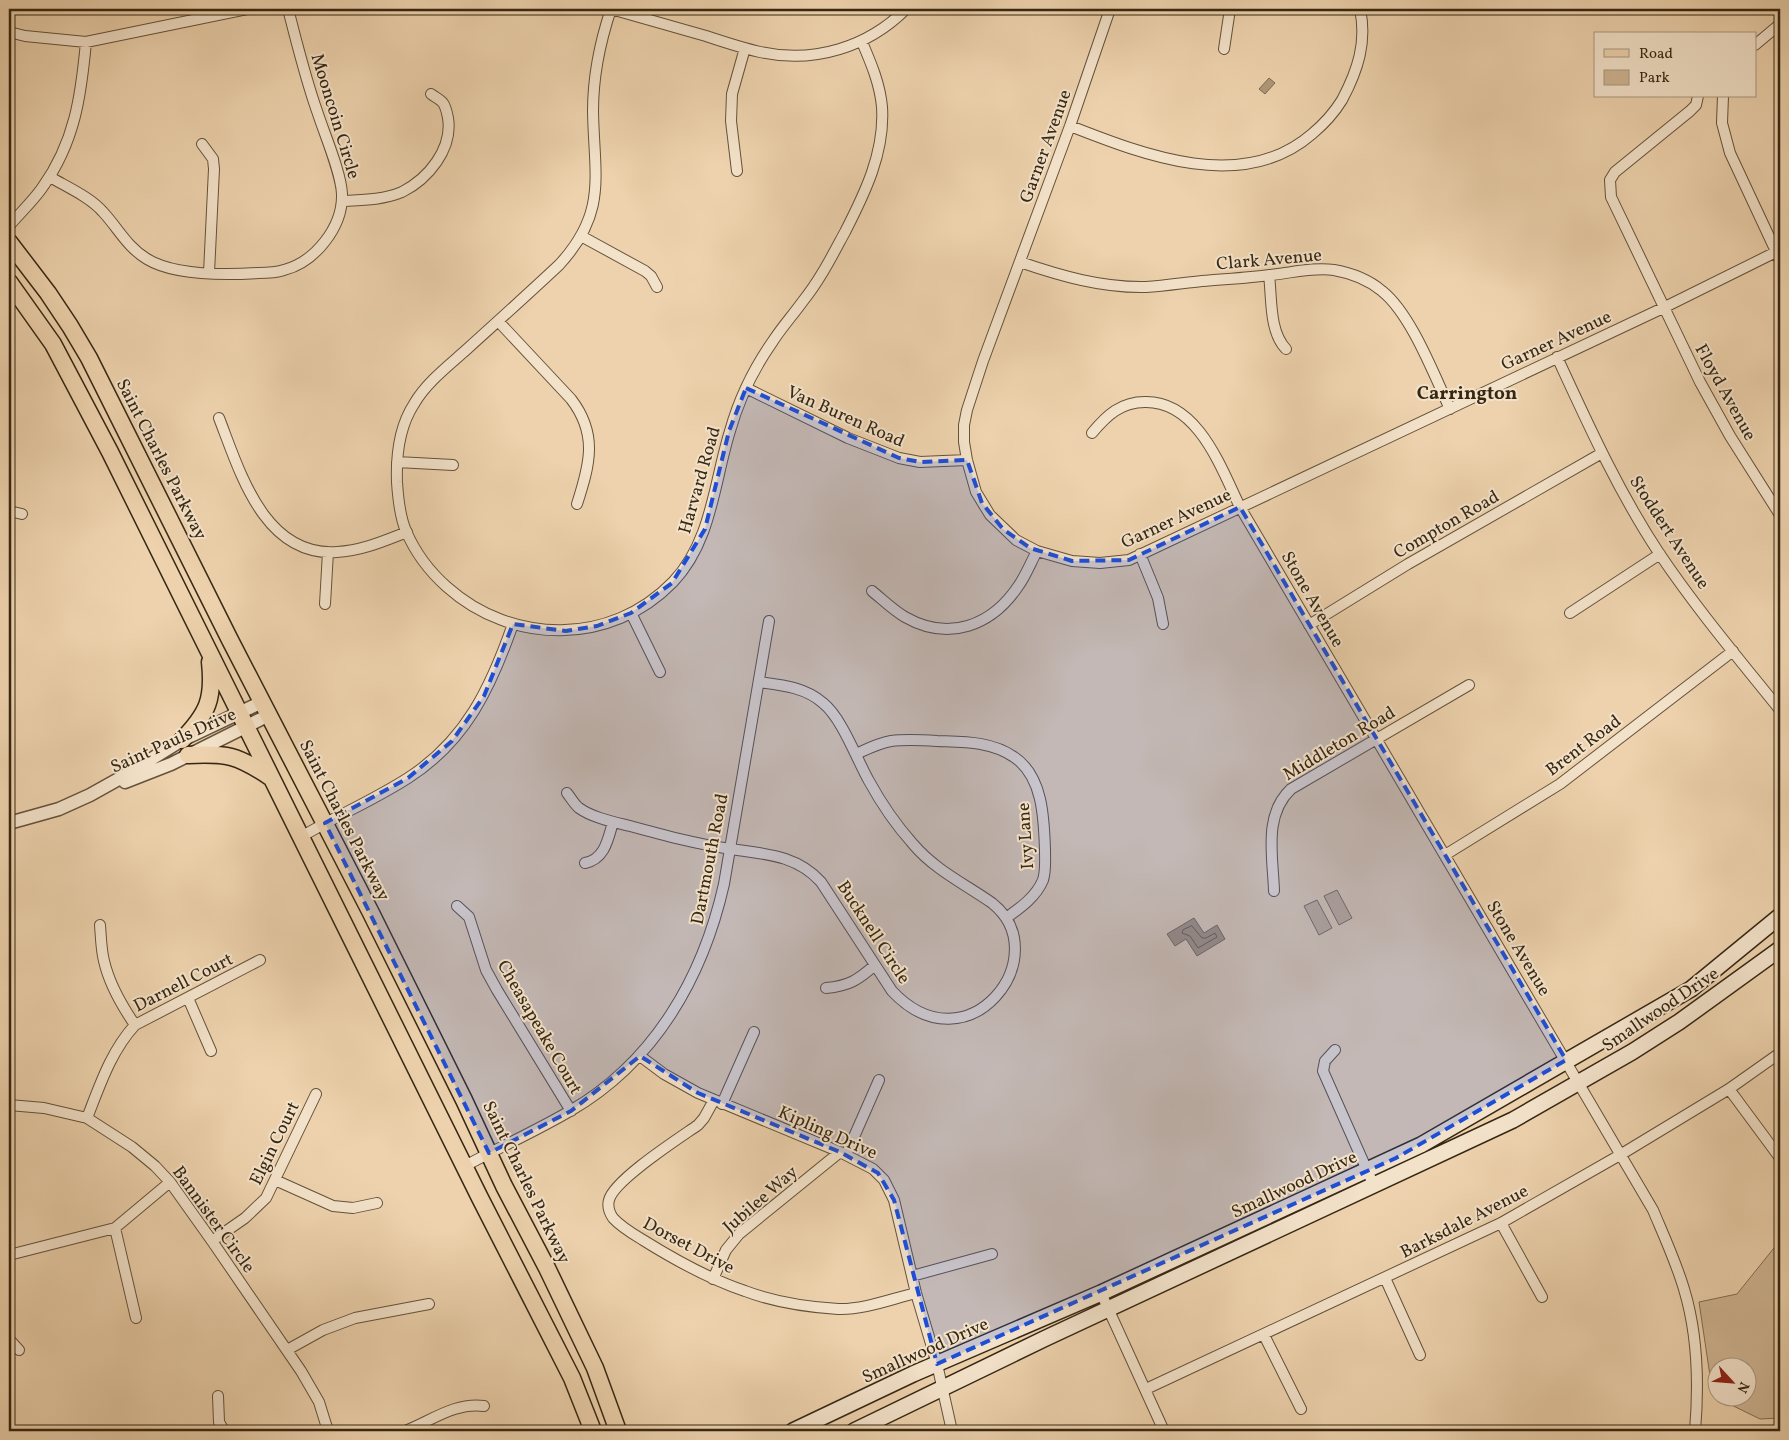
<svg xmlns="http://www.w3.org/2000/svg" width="1789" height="1440" font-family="Vollkorn,serif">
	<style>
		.green { fill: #ceb593; stroke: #826e53; fill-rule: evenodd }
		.water { fill: #af9879; stroke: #7f6b50 }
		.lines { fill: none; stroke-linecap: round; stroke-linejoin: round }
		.shore { stroke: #726046; stroke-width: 1 }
		.minor-casing { stroke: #64523a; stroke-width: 12 }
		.tertiary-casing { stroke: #64523a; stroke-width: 15 }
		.secondary-casing { stroke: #362713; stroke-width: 18 }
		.primary-casing { stroke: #362713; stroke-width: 19 }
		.minor { stroke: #f3e2ca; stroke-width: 10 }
		.tertiary { stroke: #f3e2ca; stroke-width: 12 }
		.secondary { stroke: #f3e2ca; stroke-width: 15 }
		.primary { stroke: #edd2ad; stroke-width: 16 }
		.marked { fill: #1d4ed8; fill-opacity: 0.2; stroke: #1d4ed8; stroke-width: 4; stroke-dasharray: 10 6; stroke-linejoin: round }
		.labels { text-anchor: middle; stroke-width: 4; stroke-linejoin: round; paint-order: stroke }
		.street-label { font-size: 18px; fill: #362713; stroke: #f3e2ca }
		.neighbourhood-label { font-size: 19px; font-weight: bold; fill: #362713; stroke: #f3e2ca }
	</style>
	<rect width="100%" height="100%" fill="#edd2ad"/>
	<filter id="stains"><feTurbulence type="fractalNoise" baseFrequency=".004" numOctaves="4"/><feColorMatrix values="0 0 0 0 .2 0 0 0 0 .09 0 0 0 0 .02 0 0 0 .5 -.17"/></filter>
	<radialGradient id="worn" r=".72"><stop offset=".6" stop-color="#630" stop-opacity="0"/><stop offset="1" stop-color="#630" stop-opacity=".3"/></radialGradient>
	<path class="green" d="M 1337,890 L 1352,918 L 1339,925 L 1324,896 Z
		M 1317,900 L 1332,928 L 1319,935 L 1304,906 Z
		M 1778,1243 L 1780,1244 L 1780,1418 L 1760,1419 L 1713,1396 L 1699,1302 L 1737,1294 ZM 1716,1368 L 1746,1368 L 1746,1398 L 1716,1398 Z"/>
	<path class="water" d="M 1269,78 L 1275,83 L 1265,94 L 1259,89 Z
		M 1194,918 L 1204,933 L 1217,925 L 1225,939 L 1197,956 L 1186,939 L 1175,946 L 1167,934 Z"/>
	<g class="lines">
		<path class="shore" d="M 1192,926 L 1202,938 L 1206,938 L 1215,933 L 1217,937 L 1198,948 L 1190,936 L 1182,933 L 1183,930 Z"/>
		<defs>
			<path id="minor" d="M 611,9 C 600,42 593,76 593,111 C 594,176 608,212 559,265 C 528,294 497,322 466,350 C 448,366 426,383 414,404 C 399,427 396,455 397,482 C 398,498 400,517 406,531 C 415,552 430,572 447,587 C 512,645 611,646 673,582 C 712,541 714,482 730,431 C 739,399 754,368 773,341 C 782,327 793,315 803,301 C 820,280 832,256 845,232 C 865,193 885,152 882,107 C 880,84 871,63 862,42
				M 611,9 C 642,18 674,27 706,36 C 724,42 742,48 760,52 C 814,64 868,47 906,9
				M 1110,9 L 1070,126 L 983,361 L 967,410 L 964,425 L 964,442 L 967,460 L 976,492 L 990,515 L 1016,540 L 1037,551 L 1072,561 L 1100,563 L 1129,560 L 1663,308 L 1780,250
				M 9,32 L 25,36 L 86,42 L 247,9
				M 1755,45 L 1780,24
				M 1224,49 L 1230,9
				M 1698,96 L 1696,105 L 1690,111 L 1615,172 L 1610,180 L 1611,197 L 1700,382 L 1730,436 L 1780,515
				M 1723,96 L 1722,123 L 1730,153 L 1780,260
				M 1070,126 C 1144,155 1243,194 1312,134 C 1324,124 1334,113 1342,100 C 1358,70 1367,42 1360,9
				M 202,144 L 213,159 L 214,169 L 209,273
				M 737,171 L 731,121 L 732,94 L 745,48
				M 50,177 C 67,187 90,197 103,212 C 118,228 127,247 147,259 C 175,276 225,275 258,273 C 267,273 275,273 284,270 C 315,262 343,227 342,194 C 341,172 324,133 317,111 C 305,77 297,43 288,9
				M 342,201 C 362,200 383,200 402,192 C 428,179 453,149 448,118 C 447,113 446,107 443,103 C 441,100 435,97 431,94
				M 9,226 C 20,213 32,202 42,188 C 75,142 81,96 86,42
				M 581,236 L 645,271 L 651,276 L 657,287
				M 1020,262 C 1061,276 1102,288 1146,287 C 1164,286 1183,283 1202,281 C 1225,279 1248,278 1270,275 C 1291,273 1313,267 1334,270 C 1351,273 1369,280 1382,291 C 1411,314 1434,375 1450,409
				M 1269,275 C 1272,299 1269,331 1286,349
				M 498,321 L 571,399 C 598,434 590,464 577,504
				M 1557,357 C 1588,424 1618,491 1659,553 C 1696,608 1739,659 1780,710
				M 746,388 L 848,438 L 899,458 L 920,462 L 967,460
				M 219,418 C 240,472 264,557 337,552 C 361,551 384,541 407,532
				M 1092,433 C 1107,415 1121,402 1145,402 C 1198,401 1221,468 1240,507 L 1653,1210 C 1664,1236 1676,1262 1684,1289 C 1698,1335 1699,1384 1695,1431
				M 397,462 L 453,465
				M 9,511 L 22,514
				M 1140,554 L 1158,598 L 1163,624
				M 872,591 C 883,600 893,610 905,617 C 949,642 992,626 1019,585 C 1026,575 1031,562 1037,551
				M 325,604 L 328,552
				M 631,613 L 660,672
				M 1570,613 L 1660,554
				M 1309,625 L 1408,564 L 1602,453
				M 856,754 C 867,749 879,743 891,741 C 906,739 922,740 937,741 C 963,742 991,741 1014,757 C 1043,776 1044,819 1045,850 C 1045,860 1046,871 1043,880 C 1036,897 1020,908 1006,918
				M 567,793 C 571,798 574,804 579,808 C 593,818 614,822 630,826 C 663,835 696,844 731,849 C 765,854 797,855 821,882 L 892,991 C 968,1072 1058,955 992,903 C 965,884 935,870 913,844 C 896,825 881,803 869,781 C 857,760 842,718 823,703 C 805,687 781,685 759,682
				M 301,837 C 336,816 374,800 408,778 C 466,741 491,687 513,624
				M 1445,855 L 1560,784 L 1733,651
				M 585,863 C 605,859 608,839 613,822
				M 1274,891 C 1273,857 1263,815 1291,789 L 1469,685
				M 457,906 L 469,917 L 486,970 L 497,990 L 571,1111
				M 100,925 C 101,937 101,949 104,961 C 109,983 122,1006 135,1025
				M 826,988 C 849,986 858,980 875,965
				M 188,998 L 211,1051
				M 1335,1050 L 1325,1061 L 1323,1071 L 1374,1186
				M 640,1056 L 664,1074 L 698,1093 L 840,1152 L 873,1169 L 884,1180 L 894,1200 L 916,1293 L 937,1364 L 952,1431
				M 1729,1089 L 1780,1158
				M 714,1100 L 704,1118 L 698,1125 C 678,1139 614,1180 609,1200 C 607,1207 609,1212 613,1218 C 621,1227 633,1234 643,1240 C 675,1260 709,1279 745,1291 C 774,1302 807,1307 838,1309 C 863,1310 891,1299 916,1293
				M 722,1104 L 754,1032
				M 9,1105 L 44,1108 L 87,1118 L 132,1147 L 155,1166 L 170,1182 L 212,1241 L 301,1371 L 319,1402 L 328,1431
				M 87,1118 C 100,1085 111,1051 135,1025 L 260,960
				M 846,1155 L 879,1080
				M 465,1166 C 500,1147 536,1131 570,1111 C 655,1062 703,977 724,884 L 769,621
				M 275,1180 L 333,1206 L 353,1208 L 377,1203
				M 1501,1223 L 1542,1297
				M 115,1228 L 136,1318
				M 212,1241 L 245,1218 L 266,1198 L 316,1094
				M 9,1255 L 115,1228 L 170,1182
				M 912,1276 L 992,1254
				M 1385,1278 L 1420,1355
				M 713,1279 L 726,1250 L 739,1234 L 840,1152
				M 1101,1293 L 1164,1431
				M 1264,1335 L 1301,1409
				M 9,1339 L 19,1350
				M 287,1350 L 323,1330 L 355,1318 L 429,1304
				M 1146,1389 L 1501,1223 L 1620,1155 L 1729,1089 L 1780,1053
				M 218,1396 L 219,1422 L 224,1431
				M 405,1431 C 431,1421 455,1402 484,1406"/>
			<path id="tertiary" d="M 125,782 L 171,764 L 269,715
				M 9,823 L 59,809 L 90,795 L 124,776 L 182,740 L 262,702"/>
			<path id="secondary" d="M 793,1431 L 913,1374 L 1101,1293 L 1421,1145 L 1691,989 L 1780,916
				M 854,1431 L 1046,1338 L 1513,1120 L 1632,1052 L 1679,1022 L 1780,949"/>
			<path id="primary" d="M 9,242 L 48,293 L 70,326 L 89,358 L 230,640 L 370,911 L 464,1100 L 504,1186 L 547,1268 L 595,1368 L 618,1431
				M 9,282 L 53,344 L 110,452 L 480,1198 L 572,1378 L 593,1431
				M 182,740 C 208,713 214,699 210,662
				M 188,755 C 227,753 237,755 270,777"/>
		</defs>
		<use href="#minor" class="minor-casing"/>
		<use href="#tertiary" class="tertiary-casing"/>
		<use href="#secondary" class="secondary-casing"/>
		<use href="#primary" class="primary-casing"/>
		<use href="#minor" class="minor"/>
		<use href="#tertiary" class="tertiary"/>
		<use href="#secondary" class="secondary"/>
		<use href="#primary" class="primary"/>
	</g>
	<path class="marked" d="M 746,388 L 899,458 L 920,462 L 967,460 L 982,503 L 1003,529 L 1030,548 L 1072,561 L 1129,560 L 1240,507 L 1566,1060 L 1396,1158 L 937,1364 L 894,1200 L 878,1173 L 840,1152 L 698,1093 L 640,1056 L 571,1111 L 489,1153 L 325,823 L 408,778 L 452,741 L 484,696 L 513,624 L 566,631 L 597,626 L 631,613 L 672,583 L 705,529 L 729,431 Z"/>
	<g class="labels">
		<g class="street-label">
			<text transform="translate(336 116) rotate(73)" y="6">Mooncoin Circle</text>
			<text transform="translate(1045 146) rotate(-70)" y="6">Garner Avenue</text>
			<text transform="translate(1269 259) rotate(-5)" y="6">Clark Avenue</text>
			<text transform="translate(1556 340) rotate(-25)" y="6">Garner Avenue</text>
			<text transform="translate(1726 392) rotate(61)" y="6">Floyd Avenue</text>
			<text transform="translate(846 416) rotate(24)" y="6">Van Buren Road</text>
			<text transform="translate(162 459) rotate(63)" y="6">Saint Charles Parkway</text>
			<text transform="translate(699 480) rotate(-74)" y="6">Harvard Road</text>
			<text transform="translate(1176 518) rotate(-25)" y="6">Garner Avenue</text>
			<text transform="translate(1446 524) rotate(-30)" y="6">Compton Road</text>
			<text transform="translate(1670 532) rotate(57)" y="6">Stoddert Avenue</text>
			<text transform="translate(1313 599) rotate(60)" y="6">Stone Avenue</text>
			<text transform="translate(173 740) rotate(-24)" y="6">Saint Pauls Drive</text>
			<text transform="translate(1339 743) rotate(-31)" y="6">Middleton Road</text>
			<text transform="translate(1583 745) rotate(-37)" y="6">Brent Road</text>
			<text transform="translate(345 820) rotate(63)" y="6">Saint Charles Parkway</text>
			<text transform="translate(1025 836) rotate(-94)" y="6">Ivy Lane</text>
			<text transform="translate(709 859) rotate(-79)" y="6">Dartmouth Road</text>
			<text transform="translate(874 932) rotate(57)" y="6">Bucknell Circle</text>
			<text transform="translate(1519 948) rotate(59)" y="6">Stone Avenue</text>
			<text transform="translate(183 982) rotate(-27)" y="6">Darnell Court</text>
			<text transform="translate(1660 1009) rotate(-34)" y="6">Smallwood Drive</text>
			<text transform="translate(540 1027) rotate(60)" y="6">Cheasapeake Court</text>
			<text transform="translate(828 1132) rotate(24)" y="6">Kipling Drive</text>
			<text transform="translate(274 1143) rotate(-64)" y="6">Elgin Court</text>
			<text transform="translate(527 1182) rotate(64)" y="6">Saint Charles Parkway</text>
			<text transform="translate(1294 1184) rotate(-25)" y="6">Smallwood Drive</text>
			<text transform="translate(760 1199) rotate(-41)" y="6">Jubilee Way</text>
			<text transform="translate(214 1219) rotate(54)" y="6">Bannister Circle</text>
			<text transform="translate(1464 1221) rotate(-27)" y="6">Barksdale Avenue</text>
			<text transform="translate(689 1245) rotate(28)" y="6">Dorset Drive</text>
			<text transform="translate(925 1350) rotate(-24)" y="6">Smallwood Drive</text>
		</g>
		<g class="neighbourhood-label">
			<text x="1467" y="399">Carrington</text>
		</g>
	</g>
	<rect width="1789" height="1440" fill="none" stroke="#edd2ad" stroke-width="30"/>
	<rect x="10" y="10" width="1769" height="1420" fill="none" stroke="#362713" stroke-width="2.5"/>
	<rect x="15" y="15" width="1759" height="1410" fill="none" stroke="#362713"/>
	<rect x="1594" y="32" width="162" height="65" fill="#f3e2ca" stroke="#a79781"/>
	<rect x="1604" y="49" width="25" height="8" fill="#edd2ad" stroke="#a79781"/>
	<text x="1639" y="58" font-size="15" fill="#362713">Road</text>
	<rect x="1604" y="70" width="25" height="15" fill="#ceb593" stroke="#a79781"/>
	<text x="1639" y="82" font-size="15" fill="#362713">Park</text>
	<g transform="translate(1732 1382) rotate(116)"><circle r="24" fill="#f3e2ca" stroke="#a79781"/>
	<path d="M0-4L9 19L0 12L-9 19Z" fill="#8f2418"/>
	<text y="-8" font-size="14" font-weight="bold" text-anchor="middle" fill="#362713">N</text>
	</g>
	<rect width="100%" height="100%" filter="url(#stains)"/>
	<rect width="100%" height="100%" fill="url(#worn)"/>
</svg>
